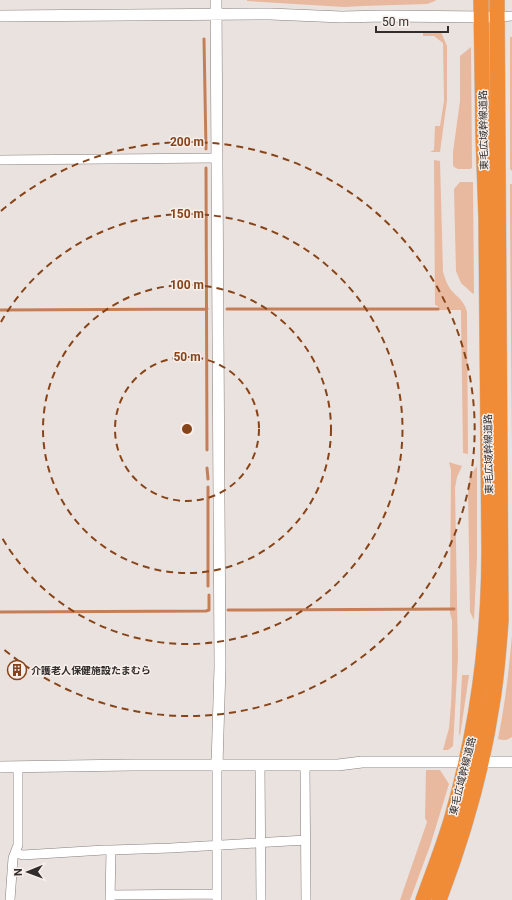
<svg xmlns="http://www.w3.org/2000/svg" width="512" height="900" font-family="Roboto,'Noto Sans JP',sans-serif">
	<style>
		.green { fill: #e8b89f }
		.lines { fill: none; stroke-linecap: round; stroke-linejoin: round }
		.stream { stroke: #c57f58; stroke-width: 3 }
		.minor-casing { stroke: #877f7c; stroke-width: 10 }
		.tertiary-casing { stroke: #877f7c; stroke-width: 12 }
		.trunk-casing { stroke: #c1c0c0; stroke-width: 16 }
		.minor { stroke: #fff; stroke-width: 9 }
		.tertiary { stroke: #fff; stroke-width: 11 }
		.trunk { stroke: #f08c38; stroke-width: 15 }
		.ring { fill: none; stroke: #884419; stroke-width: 2; stroke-dasharray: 7 5 }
		.labels { text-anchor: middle; stroke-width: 3; stroke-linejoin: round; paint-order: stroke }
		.street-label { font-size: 10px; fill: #302d2c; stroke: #f7efeb }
		.poi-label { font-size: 10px; font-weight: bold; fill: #302d2c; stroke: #f7efeb; text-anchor: start }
		.centre { fill: #884419; stroke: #f7efeb; stroke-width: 2 }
		.ring-label { font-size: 12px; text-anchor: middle; font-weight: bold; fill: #884419; stroke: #f7efeb; stroke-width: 3; stroke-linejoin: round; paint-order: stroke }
	</style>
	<rect width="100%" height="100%" fill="#eae2de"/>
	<path class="green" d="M 247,0 L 436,0 L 435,1 L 427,4 L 362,6 L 344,7 L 247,1 Z
		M 423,31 L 441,32 L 447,46 L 447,100 L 440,152 L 430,152 L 434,150 L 435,126 L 440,126 L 444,101 L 443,43 L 434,36 L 423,36 Z
		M 510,37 L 512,37 L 512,171 L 510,169 Z
		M 471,47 L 472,168 L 470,169 L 458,169 L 454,167 L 453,165 L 453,152 L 460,101 L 460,56 Z
		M 434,160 L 440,161 L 443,272 C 445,278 447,285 451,290 C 458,298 464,300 467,312 L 468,454 L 463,453 L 461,310 L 439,310 L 438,306 L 435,305 Z
		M 460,182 L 473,182 L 474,293 L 473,294 L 461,283 L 456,271 L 454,189 Z
		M 510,184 L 512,184 L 512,452 L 510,215 Z
		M 449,462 L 455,464 L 462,466 L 457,477 L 455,488 L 458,657 L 453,746 L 448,750 L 443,750 L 449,728 L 451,705 L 452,679 L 452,620 L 450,613 L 451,470 Z
		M 477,466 L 477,558 L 474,620 L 470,612 L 468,489 L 470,476 Z
		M 512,635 L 512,737 C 507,740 504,741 498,739 C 505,705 509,670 512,635 Z
		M 462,675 L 469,675 L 460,736 L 459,733 Z
		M 426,770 L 440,770 L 449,784 L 430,846 L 410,900 L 400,900 L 427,822 L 425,818 Z"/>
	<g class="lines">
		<path class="stream" d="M 204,39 L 206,149
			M 206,168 L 207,450
			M 227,309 L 438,309
			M 0,310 L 207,309
			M 207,468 L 208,479
			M 208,487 L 208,586
			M 228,610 L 454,609
			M 0,612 L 206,611 L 209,610 L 209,595"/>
		<defs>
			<path id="minor" d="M 497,17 L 512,16
				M 0,160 L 217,158
				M 217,765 L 217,900
				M 260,765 L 261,900
				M 305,765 L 306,900
				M 15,853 L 23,855 L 104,850 L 111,850 L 171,848 L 306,840
				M 110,895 L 217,894
				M 10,900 L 13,858 L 18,845 L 18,767
				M 110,900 L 111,850"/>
			<path id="tertiary" d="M 216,0 L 220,667 L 217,765
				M 0,16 L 270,14 L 342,17 L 384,16 L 487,17
				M 0,767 L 133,765 L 338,765 L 362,762 L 512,762"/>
			<path id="trunk" d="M 423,900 C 433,872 444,845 452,817 C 477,730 489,640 489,550 L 486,218 L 483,134 L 481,0
				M 439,900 C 463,837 482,772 492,705 C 497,677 499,649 501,620 L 497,0"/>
		</defs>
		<use href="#minor" class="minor-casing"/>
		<use href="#tertiary" class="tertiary-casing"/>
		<use href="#trunk" class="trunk-casing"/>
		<use href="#minor" class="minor"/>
		<use href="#tertiary" class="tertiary"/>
		<use href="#trunk" class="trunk"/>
	</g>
	<g class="ring">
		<circle cx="187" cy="429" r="72"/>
		<circle cx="187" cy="429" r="144"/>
		<path d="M1 322A215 215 0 1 1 1 536"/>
		<path d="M1 211A287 287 0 1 1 1 647"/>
	</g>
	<defs>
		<symbol id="building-ring" viewBox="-11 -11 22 22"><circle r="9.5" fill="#f7efeb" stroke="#884419" stroke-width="1.5"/><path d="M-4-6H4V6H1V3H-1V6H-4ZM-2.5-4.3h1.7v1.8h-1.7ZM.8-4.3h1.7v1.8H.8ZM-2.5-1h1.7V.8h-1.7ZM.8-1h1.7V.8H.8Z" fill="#884419"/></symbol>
	</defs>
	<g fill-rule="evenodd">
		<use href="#building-ring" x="6" y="659" width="22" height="22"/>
	</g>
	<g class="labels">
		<g class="street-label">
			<text transform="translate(483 130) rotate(-91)" y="4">東毛広域幹線道路</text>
			<text transform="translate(488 454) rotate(-91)" y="4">東毛広域幹線道路</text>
			<text transform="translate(462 776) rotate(-76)" y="4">東毛広域幹線道路</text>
		</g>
		<g class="poi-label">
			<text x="31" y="674">介護老人保健施設たまむら</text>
		</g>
	</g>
	<circle cx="187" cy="429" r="6" class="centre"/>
	<g class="ring-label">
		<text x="187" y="146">200 m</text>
		<text x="187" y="218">150 m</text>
		<text x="187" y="289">100 m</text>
		<text x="187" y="361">50 m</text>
	</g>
	<g transform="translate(28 872) rotate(269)" stroke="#f7efeb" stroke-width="3" paint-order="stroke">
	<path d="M0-3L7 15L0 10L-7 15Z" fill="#302d2c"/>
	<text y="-6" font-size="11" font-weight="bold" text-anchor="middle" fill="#302d2c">N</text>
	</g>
	<path d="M376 26v6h72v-6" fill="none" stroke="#302d2c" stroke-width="2"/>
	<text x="382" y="26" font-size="12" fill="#302d2c" stroke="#f7efeb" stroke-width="3" paint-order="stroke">50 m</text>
</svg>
